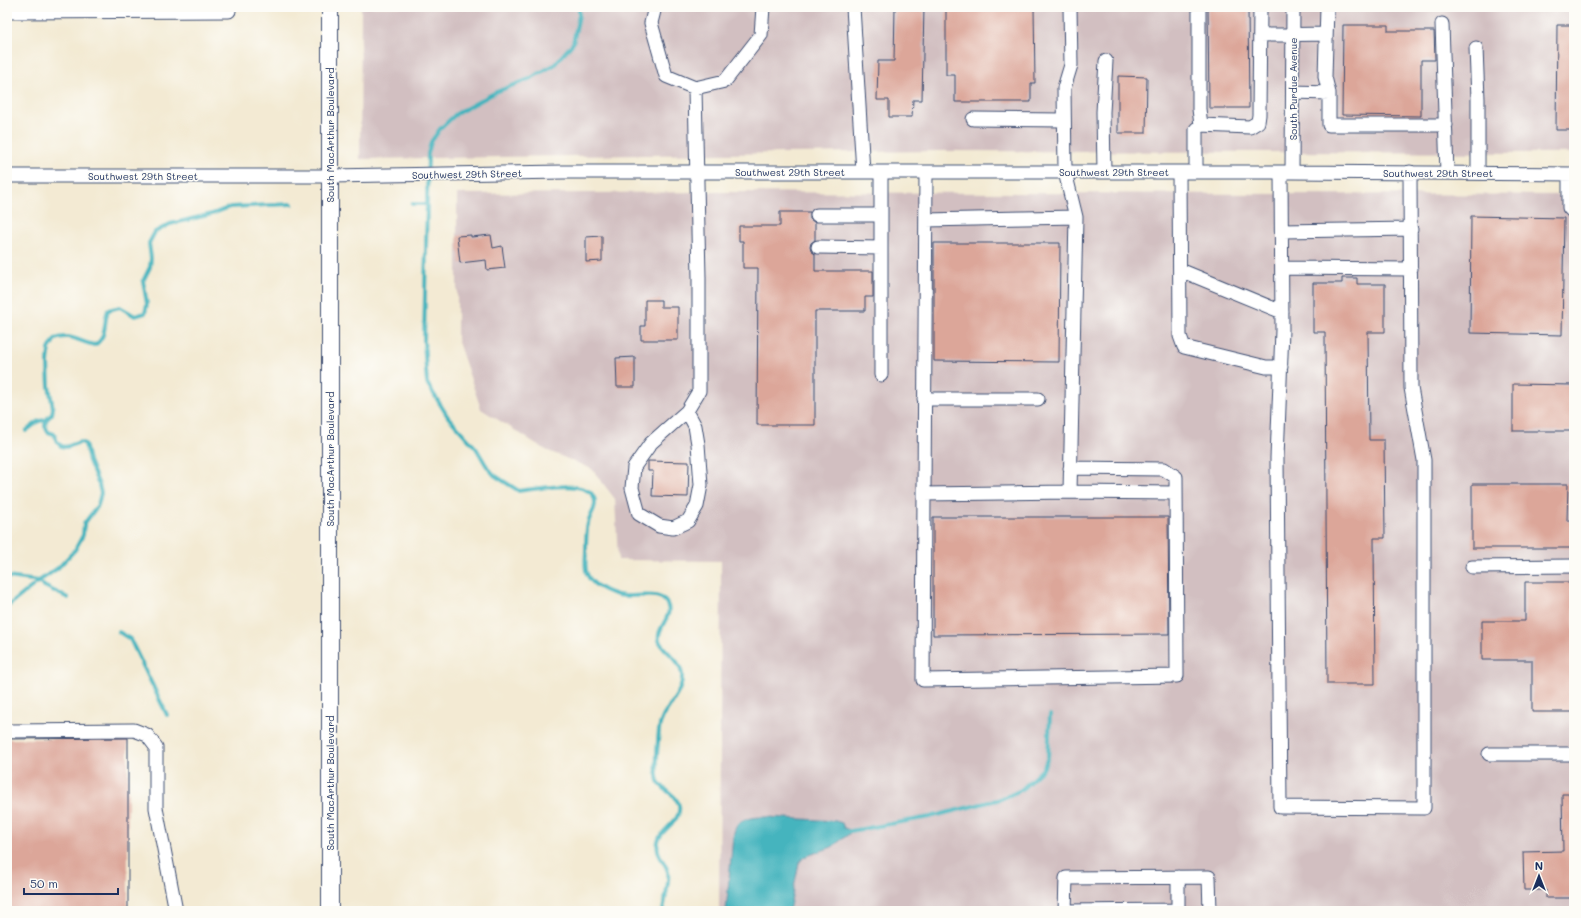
<svg xmlns="http://www.w3.org/2000/svg" width="1581" height="918" font-family="Mali,sans-serif">
	<style>
		.industrial { fill: #d2bfc1 }
		.water { fill: #45b4be; stroke: #30728e }
		.lines { fill: none; stroke-linecap: round; stroke-linejoin: round }
		.stream { stroke: #45b4be; stroke-width: 4 }
		.building { fill: #dca699 }
		.minor-casing { stroke: #3b4b70; stroke-width: 15 }
		.major-casing { stroke: #3b4b70; stroke-width: 18 }
		.minor { stroke: #fff; stroke-width: 13 }
		.major { stroke: #fff; stroke-width: 16 }
		.labels { text-anchor: middle; stroke-width: 3; stroke-linejoin: round; paint-order: stroke }
		.street-label { font-size: 10px; fill: #1b2f5e; stroke: #fdfcf7 }
	</style>
	<rect width="100%" height="100%" fill="#fdfcf7"/>
	<filter id="ink" filterUnits="userSpaceOnUse"><feTurbulence type="fractalNoise" baseFrequency=".025" numOctaves="2"/><feDisplacementMap in="SourceGraphic" scale="8" xChannelSelector="R" yChannelSelector="G"/><feConvolveMatrix kernelMatrix="1 2 1 2 8 2 1 2 1" color-interpolation-filters="sRGB"/></filter>
	<filter id="wash" filterUnits="userSpaceOnUse"><feTurbulence type="fractalNoise" baseFrequency=".012" numOctaves="4" result="noise"/><feDisplacementMap in="SourceGraphic" scale="16" xChannelSelector="R" yChannelSelector="G"/><feGaussianBlur stdDeviation="0.9" result="paint"/><feColorMatrix in="noise" values="0 0 0 0 0 0 0 0 0 0 0 0 0 0 0 0 0 1.4 0 .05"/><feComposite in="paint" operator="in"/></filter>
	<g filter="url(#wash)">
		<rect width="100%" height="100%" fill="#f3ead3"/>
		<path class="industrial" d="M 361,7 L 1574,7 L 1574,153 L 938,151 L 360,159 Z
			M 715,192 L 1574,195 L 1574,911 L 719,911 L 721,561 L 618,560 L 615,499 L 592,469 L 546,450 L 481,409 L 457,339 L 457,194 Z"/>
		<path class="water" d="M 767,817 L 836,821 L 842,823 L 844,828 L 850,830 L 849,834 L 832,847 L 804,857 L 799,863 L 789,911 L 726,911 L 733,837 C 734,834 734,830 736,827 C 741,817 757,817 767,817 Z"/>
		<g class="lines">
			<path class="stream" d="M 579,7 L 579,15 L 573,43 L 554,65 L 529,79 L 496,92 L 456,114 L 440,129 L 431,142 L 428,154 L 424,341 L 427,383 L 448,417 L 476,448 L 486,465 L 494,475 L 519,491 C 534,489 595,476 595,503 C 595,510 590,515 588,523 C 586,531 586,540 586,550 C 586,557 584,567 587,574 C 589,579 594,584 599,587 C 607,592 615,595 624,596 C 635,597 658,592 665,601 C 677,615 656,626 659,640 C 662,651 680,657 682,675 C 684,696 661,709 659,730 C 658,740 655,773 658,781 C 663,791 677,794 679,806 C 682,821 662,828 658,841 C 655,856 665,860 668,872 C 670,881 664,902 663,911
				M 412,204 L 427,204
				M 26,431 L 39,421 L 46,420
				M 7,577 L 39,581 L 44,586 L 68,598
				M 7,607 L 39,581 L 58,568 L 75,550 L 83,535 L 84,524 L 98,505 L 101,493 L 99,485 L 89,461 L 85,444 L 80,442 L 66,447 L 61,446 L 57,442 L 54,434 L 48,432 L 45,426 L 46,420 L 52,414 L 53,408 L 49,386 L 48,364 L 49,349 L 55,339 C 72,333 79,342 95,345 C 108,336 103,323 108,310 L 120,307 L 135,316 L 145,313 L 147,304 L 143,281 L 150,267 L 151,258 L 149,243 L 155,232 L 170,224 L 212,214 L 230,207 L 292,204
				M 119,632 L 130,639 L 167,715
				M 845,832 L 930,817 L 1001,799 L 1021,790 L 1043,769 L 1048,757 L 1050,715"/>
		</g>
		<g id="blocks">
			<path class="building" d="M 895,7 L 924,7 L 922,100 L 913,100 L 912,117 L 889,117 L 889,100 L 877,100 L 878,61 L 894,61 Z
				M 946,7 L 1034,7 L 1035,83 L 1031,83 L 1031,102 L 955,102 L 955,75 L 946,75 Z
				M 1208,7 L 1248,7 L 1249,108 L 1209,108 Z
				M 1343,25 L 1388,25 L 1388,31 L 1434,31 L 1435,60 L 1421,60 L 1421,116 L 1342,115 Z
				M 1557,25 L 1574,25 L 1574,130 L 1556,130 Z
				M 1118,76 L 1147,77 L 1146,133 L 1118,133 Z
				M 780,212 L 810,212 L 810,219 L 815,223 L 815,240 L 811,243 L 810,247 L 811,251 L 815,254 L 815,271 L 873,271 L 873,297 L 865,297 L 865,311 L 815,311 L 815,425 L 757,425 L 758,268 L 743,268 L 743,241 L 739,241 L 739,226 L 780,226 Z
				M 1471,216 L 1564,218 L 1562,335 L 1470,333 Z
				M 471,235 L 471,237 L 491,235 L 493,248 L 502,246 L 505,268 L 487,270 L 486,260 L 460,263 L 457,236 Z
				M 602,236 L 602,261 L 586,262 L 586,237 Z
				M 934,243 L 1060,243 L 1059,362 L 934,361 Z
				M 1342,278 L 1357,278 L 1357,284 L 1385,284 L 1385,332 L 1368,332 L 1369,440 L 1384,440 L 1385,538 L 1374,538 L 1375,684 L 1327,684 L 1325,332 L 1313,332 L 1313,283 L 1342,283 Z
				M 645,300 L 661,300 L 661,307 L 678,307 L 678,340 L 641,340 L 641,326 L 645,326 Z
				M 635,357 L 635,387 L 617,387 L 616,358 Z
				M 1513,384 L 1574,385 L 1574,431 L 1513,431 Z
				M 648,461 L 689,462 L 688,497 L 652,496 L 653,471 L 648,471 Z
				M 1472,484 L 1568,484 L 1567,521 L 1574,521 L 1574,548 L 1472,548 Z
				M 933,517 L 1168,517 L 1169,634 L 933,635 Z
				M 1525,582 L 1574,582 L 1574,712 L 1532,712 L 1532,660 L 1482,660 L 1482,621 L 1525,621 Z
				M 128,738 L 128,911 L 7,911 L 7,739 Z
				M 1562,794 L 1574,794 L 1574,898 L 1546,898 L 1546,890 L 1524,890 L 1523,852 L 1563,851 Z"/>
		</g>
	</g>
	<g filter="url(#ink)">
		<use href="#blocks" fill-opacity="0" stroke="#3b4b70" stroke-width="1"/>
		<g class="lines">
			<defs>
				<path id="minor" d="M 655,7 L 651,23 L 666,76 L 695,88 L 725,81 L 761,35 L 763,7
					M 853,7 L 863,172
					M 1199,7 L 1199,109 L 1201,125
					M 1327,7 L 1325,77 L 1329,93 L 1329,125 L 1446,125
					M 7,12 L 229,11 L 229,7
					M 1442,24 L 1447,173
					M 1260,35 L 1326,34
					M 1476,48 L 1478,99 L 1478,173
					M 1293,92 L 1329,93
					M 973,119 L 1064,120
					M 881,172 L 881,375
					M 926,172 L 924,494 L 1070,492 L 1076,217 L 1065,172 L 1064,88 L 1071,65 L 1070,7
					M 1104,172 L 1103,112 L 1106,61
					M 1179,172 L 1180,336 L 1184,347 L 1266,367 L 1281,367
					M 1196,172 L 1196,129 L 1201,125 L 1250,127 L 1258,122 L 1259,115 L 1260,7
					M 1281,172 L 1282,330 L 1277,458 L 1280,807 L 1424,808 L 1424,460 L 1411,388 L 1410,172
					M 1292,172 L 1293,7
					M 1569,174 L 1569,208 L 1574,213
					M 7,176 L 330,176 L 563,172 L 1292,172 L 1574,174
					M 817,215 L 881,215
					M 926,220 L 1076,217
					M 1282,231 L 1411,229
					M 818,247 L 881,248
					M 1282,268 L 1411,269
					M 1180,270 L 1282,312
					M 924,399 L 1038,399
					M 687,411 L 695,426 L 698,444 L 701,485 L 697,506 L 688,521 L 673,528 L 659,526 L 639,514 L 632,488 L 634,467 L 651,443 L 687,411 L 699,391 L 699,278 L 695,88
					M 1070,492 L 1176,493
					M 924,494 L 923,680 L 1177,676 L 1176,477 L 1164,469 L 1070,468
					M 1472,567 L 1574,566
					M 7,731 L 134,730 L 147,735 L 156,747 L 156,808 L 176,911
					M 1489,754 L 1574,754
					M 1178,877 L 1178,910
					M 1178,911 L 1178,910 L 1065,911 L 1066,878 L 1209,877 L 1210,911"/>
				<path id="major" d="M 330,7 L 330,911"/>
			</defs>
			<use href="#minor" class="minor-casing"/>
			<use href="#major" class="major-casing"/>
			<use href="#minor" class="minor"/>
			<use href="#major" class="major"/>
		</g>
	</g>
	<g class="labels">
		<g class="street-label">
			<text transform="translate(1293 89) rotate(-90)" y="4">South Purdue Avenue</text>
			<text transform="translate(330 135) rotate(-90)" y="4">South MacArthur Boulevard</text>
			<text x="790" y="176">Southwest 29th Street</text>
			<text x="1114" y="176">Southwest 29th Street</text>
			<text x="1438" y="177">Southwest 29th Street</text>
			<text transform="translate(467 174) rotate(-1)" y="4">Southwest 29th Street</text>
			<text x="143" y="180">Southwest 29th Street</text>
			<text transform="translate(330 459) rotate(-90)" y="4">South MacArthur Boulevard</text>
			<text transform="translate(330 783) rotate(-90)" y="4">South MacArthur Boulevard</text>
		</g>
	</g>
	<rect width="1581" height="918" fill="none" stroke="#fdfcf7" stroke-width="24"/>
	<g transform="translate(1539 876)" stroke="#fdfcf7" stroke-width="3" paint-order="stroke">
	<path d="M0-3L7 15L0 10L-7 15Z" fill="#1b2f5e"/>
	<text y="-6" font-size="11" font-weight="bold" text-anchor="middle" fill="#1b2f5e">N</text>
	</g>
	<path d="M24 888v6h94v-6" fill="none" stroke="#1b2f5e" stroke-width="2"/>
	<text x="30" y="888" font-size="12" fill="#1b2f5e" stroke="#fdfcf7" stroke-width="3" paint-order="stroke">50 m</text>
</svg>
